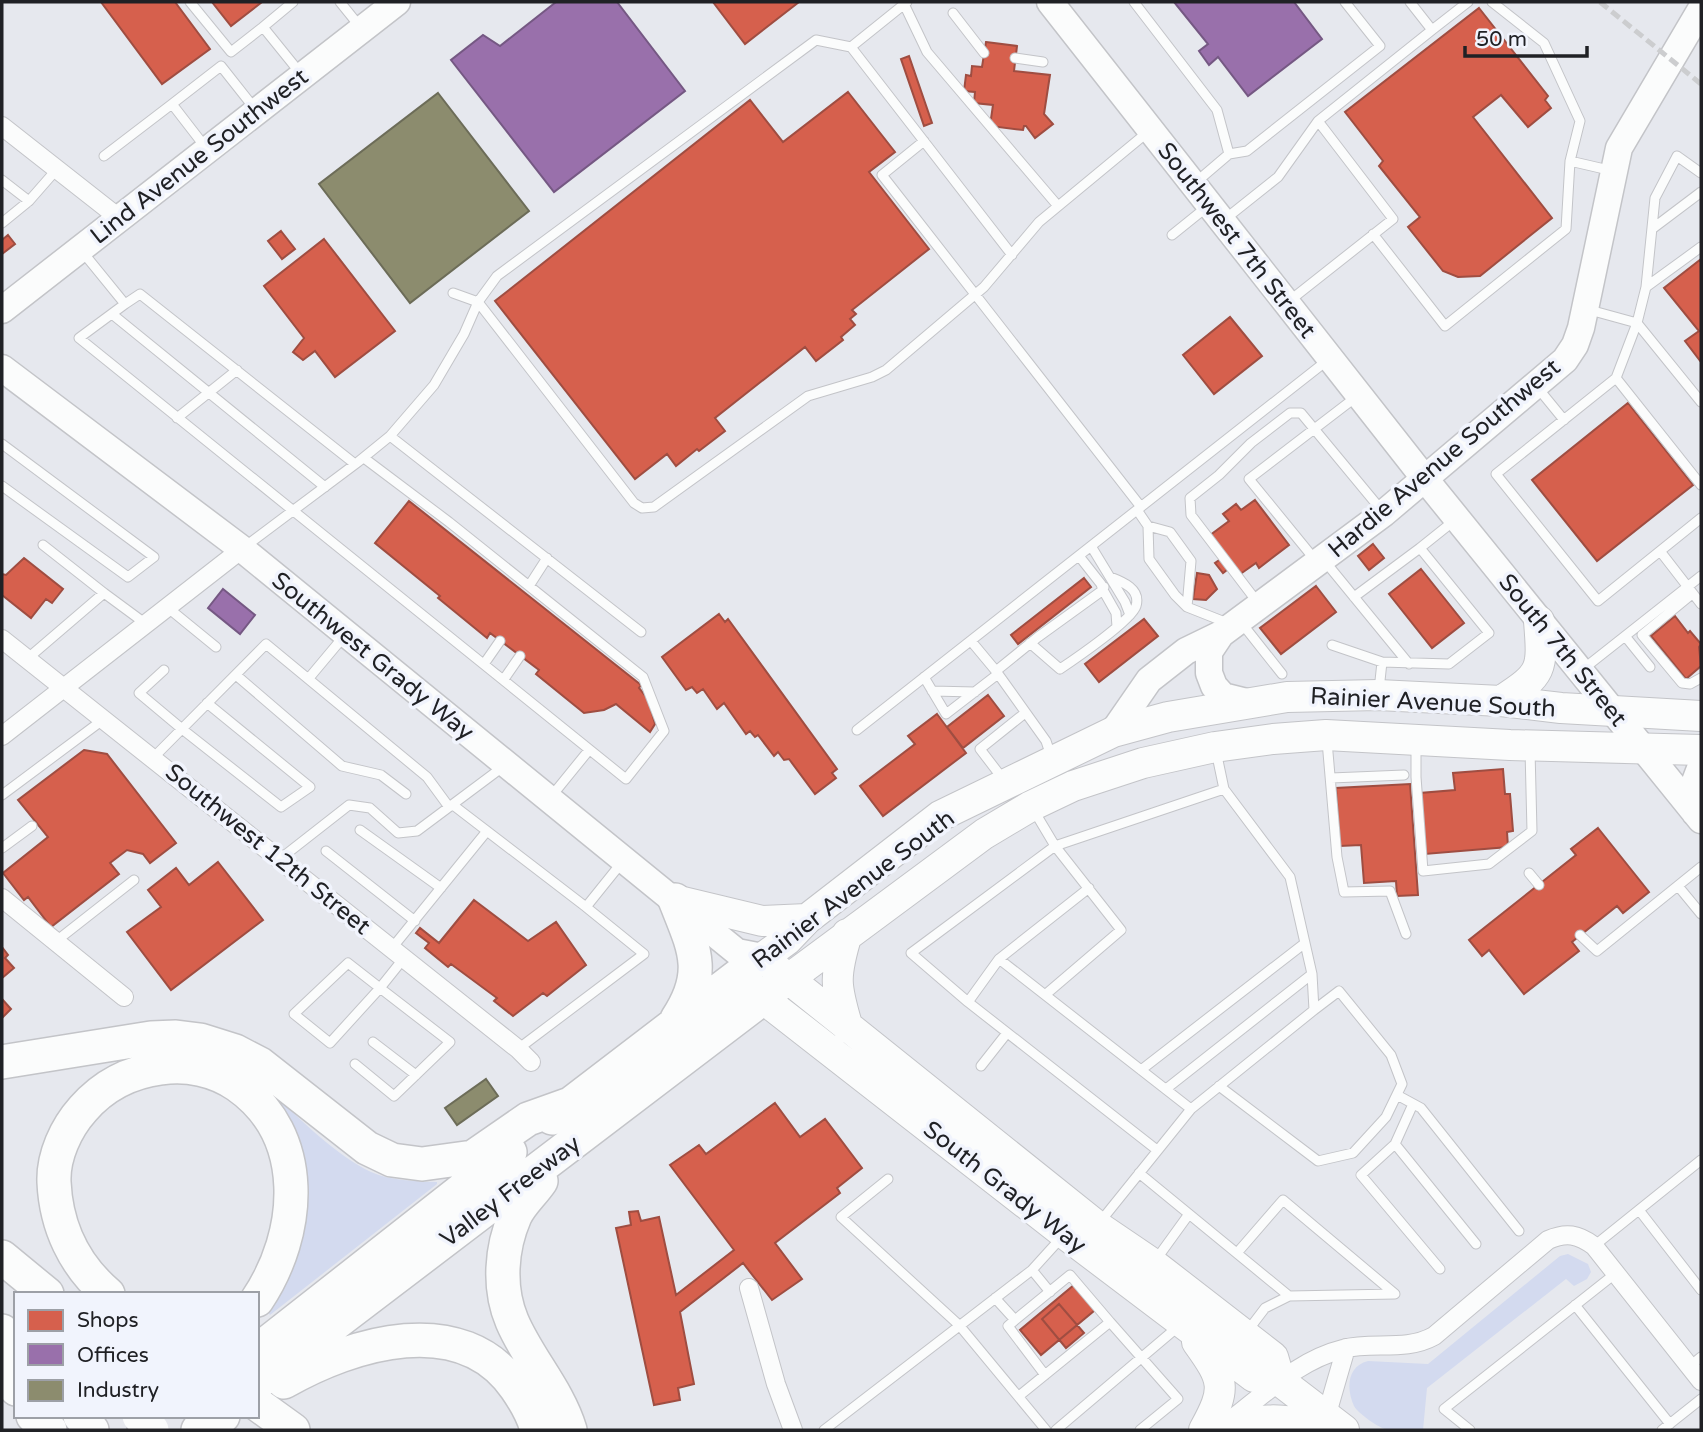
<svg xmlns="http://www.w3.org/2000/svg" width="1703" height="1432" font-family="'Varela Round',sans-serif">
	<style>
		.green { fill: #d3daef }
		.shops { fill: #d6604d; stroke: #9f4d41; stroke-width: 2 }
		.offices { fill: #9970ab; stroke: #755883; stroke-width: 2 }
		.industry { fill: #8c8c6e; stroke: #6c6c58; stroke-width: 2 }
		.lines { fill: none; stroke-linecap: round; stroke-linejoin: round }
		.lane-casing { stroke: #c3c4c8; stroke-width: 11 }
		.street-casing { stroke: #c3c4c8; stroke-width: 20 }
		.secondary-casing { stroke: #c3c4c8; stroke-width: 29 }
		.primary-casing { stroke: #c3c4c8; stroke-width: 32 }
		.highway-casing { stroke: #c3c4c8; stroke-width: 36 }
		.lane { stroke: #fbfcfc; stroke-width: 9 }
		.street { stroke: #fbfcfc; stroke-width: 18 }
		.secondary { stroke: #fbfcfc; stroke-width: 26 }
		.primary { stroke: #fbfcfc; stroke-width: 30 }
		.highway { stroke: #fbfcfc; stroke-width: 33 }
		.rail { stroke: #cccdcf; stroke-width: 5; stroke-dasharray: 10 5; stroke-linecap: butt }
		.highway-bridge-casing { stroke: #c3c4c8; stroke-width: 36; stroke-linecap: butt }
		.highway-bridge { stroke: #fbfcfc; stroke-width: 33 }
		.labels { text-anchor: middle; stroke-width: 7; stroke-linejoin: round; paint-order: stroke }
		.street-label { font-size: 24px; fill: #202125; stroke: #f1f4fd }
	</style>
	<rect width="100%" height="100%" fill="#e6e8ee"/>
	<path class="green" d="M 276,1096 C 304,1123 336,1155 371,1172 C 391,1181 415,1181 437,1182 L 437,1184 L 270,1315 L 267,1310 L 285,1274 L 268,1105 Z
		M 1568,1254 L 1588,1264 L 1591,1272 L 1587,1279 L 1574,1286 L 1566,1279 L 1427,1388 L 1423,1430 C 1412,1430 1394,1432 1385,1429 C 1376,1426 1358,1413 1354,1406 C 1346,1389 1347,1366 1368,1361 L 1428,1364 L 1560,1256 Z"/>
	<path class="shops" d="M 101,2 L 175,2 L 210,49 L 162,84 Z
		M 212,2 L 262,2 L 231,26 Z
		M 713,2 L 799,2 L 745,44 Z
		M 1479,8 L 1548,96 L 1545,100 L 1551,108 L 1528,127 L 1501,95 L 1473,117 L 1552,218 L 1480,276 L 1458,277 L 1443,271 L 1408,227 L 1420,217 L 1379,166 L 1383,161 L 1345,112 Z
		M 986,42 L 1017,46 L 1014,71 L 1050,75 L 1044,114 L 1053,124 L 1035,138 L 1026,126 L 1024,126 L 1023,130 L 990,126 L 993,105 L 974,103 L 975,92 L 964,91 L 966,75 L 971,76 L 972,66 L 982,67 Z
		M 909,56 L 932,123 L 924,126 L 901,59 Z
		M 848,92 L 895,152 L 869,172 L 929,249 L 852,310 L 856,314 L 850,319 L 855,325 L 841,337 L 843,340 L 816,361 L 805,347 L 715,418 L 725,431 L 699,451 L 697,449 L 676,466 L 667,454 L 635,479 L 495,301 L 750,100 L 783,142 Z
		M 281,231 L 295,249 L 282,259 L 268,241 Z
		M 8,235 L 15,244 L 2,254 L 2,240 Z
		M 324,239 L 395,331 L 335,377 L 315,351 L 303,360 L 293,352 L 304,338 L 264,286 Z
		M 1701,259 L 1701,362 L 1685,341 L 1699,331 L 1664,288 Z
		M 1230,317 L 1262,356 L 1214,394 L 1183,355 Z
		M 1628,403 L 1693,485 L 1597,561 L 1532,480 Z
		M 1255,500 L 1289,545 L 1259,568 L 1256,563 L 1239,575 L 1232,566 L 1223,573 L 1215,563 L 1225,556 L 1209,536 L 1229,521 L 1223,514 L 1236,504 L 1241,510 Z
		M 409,501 L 641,685 L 639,688 L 648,699 L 655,724 L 650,732 L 616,704 L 604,710 L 584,713 L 536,674 L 539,670 L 490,633 L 487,638 L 438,598 L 440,596 L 375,543 Z
		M 1373,544 L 1384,558 L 1369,570 L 1358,556 Z
		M 24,558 L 63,589 L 52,603 L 46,599 L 31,618 L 2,595 L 2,574 L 6,575 Z
		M 1421,569 L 1464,623 L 1432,648 L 1389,594 Z
		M 1197,573 L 1209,575 L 1217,589 L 1206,600 L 1193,599 Z
		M 1084,578 L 1091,587 L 1018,644 L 1011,635 Z
		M 1316,586 L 1336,612 L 1281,654 L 1260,628 Z
		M 719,614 L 725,622 L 728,619 L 837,769 L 832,773 L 836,778 L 815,794 L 789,759 L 784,760 L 778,752 L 774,756 L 758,735 L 755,737 L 750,731 L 746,734 L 724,703 L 717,709 L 703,689 L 697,693 L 692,687 L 686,690 L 662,657 Z
		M 1675,616 L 1688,633 L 1690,631 L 1701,644 L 1699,647 L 1701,666 L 1686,679 L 1651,636 Z
		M 1144,619 L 1158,636 L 1099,682 L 1085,664 Z
		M 988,695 L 1004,716 L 963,748 L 947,727 Z
		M 937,714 L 966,753 L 883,816 L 860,786 L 915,744 L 908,736 Z
		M 84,750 L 107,754 L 176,843 L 150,863 L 143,854 L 127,850 L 110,863 L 119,874 L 51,927 L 28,897 L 24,900 L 3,873 L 48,837 L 18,800 Z
		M 1503,769 L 1505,794 L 1510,794 L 1513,831 L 1507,832 L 1508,847 L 1425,854 L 1420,793 L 1455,790 L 1453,773 Z
		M 1410,784 L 1418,895 L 1397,896 L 1396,881 L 1364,883 L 1361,845 L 1340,846 L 1336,788 Z
		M 1598,828 L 1649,892 L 1623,913 L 1617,906 L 1572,942 L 1579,951 L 1524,994 L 1489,950 L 1482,956 L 1469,940 L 1576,855 L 1571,849 Z
		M 218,862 L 263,920 L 171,990 L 127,932 L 161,907 L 148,890 L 176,868 L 189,885 Z
		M 474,900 L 528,941 L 556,922 L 586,965 L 547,996 L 543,993 L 513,1016 L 494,1001 L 497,998 L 451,964 L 448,967 L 425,948 L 429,943 L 416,933 L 420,928 L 439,943 Z
		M 2,947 L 8,955 L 5,958 L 14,968 L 2,978 Z
		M 2,999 L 11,1009 L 2,1018 Z
		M 775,1103 L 800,1137 L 825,1119 L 862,1168 L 837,1188 L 840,1193 L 775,1243 L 802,1279 L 772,1300 L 743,1263 L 680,1312 L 694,1384 L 678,1388 L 680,1400 L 654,1405 L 616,1228 L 631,1225 L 629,1212 L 638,1211 L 641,1221 L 659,1217 L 676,1295 L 734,1250 L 670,1165 L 699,1145 L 706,1154 Z
		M 1074,1285 L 1095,1310 L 1041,1355 L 1020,1330 Z
		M 1059,1304 L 1084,1333 L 1066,1348 L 1042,1319 Z"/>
	<path class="offices" d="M 556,2 L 617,2 L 685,91 L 554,192 L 451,60 L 483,35 L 500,46 Z
		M 1174,2 L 1294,2 L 1322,39 L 1248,96 L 1218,57 L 1209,65 L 1199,51 L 1208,44 Z
		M 223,589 L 255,615 L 240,634 L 208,608 Z"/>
	<path class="industry" d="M 438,93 L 529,211 L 410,303 L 319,184 Z
		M 486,1079 L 498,1096 L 457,1125 L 445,1108 Z"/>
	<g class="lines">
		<defs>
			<path id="lane" d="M 190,2 L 231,52 L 263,27 L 301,74
				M 340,2 L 361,28
				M 1134,2 L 1217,110 L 1229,154
				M 904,4 L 927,52 L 1058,206
				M 953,13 L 984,53
				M 263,27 L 293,2
				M 1432,30 L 1468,2
				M 851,47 L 1012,255
				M 1015,58 L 1043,62
				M 172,104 L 221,66 L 255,109
				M 924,141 L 882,175 L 1141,507
				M 104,156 L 172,104 L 206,148
				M 1570,161 L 1613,171
				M 1701,173 L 1677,156 L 1655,198 L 1646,287 L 1637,323 L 1701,402
				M 2,180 L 29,201
				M 1195,183 L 1229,154 L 1247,151 L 1380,46 L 1345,2
				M 1224,220 L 1278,177 L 1318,121 L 1432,30 L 1410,2
				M 2,223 L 29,201 L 57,169
				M 1652,229 L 1701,192
				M 1373,234 L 1445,326 L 1566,229 L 1570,161 L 1580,121 L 1544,43 L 1492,2
				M 1172,235 L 1208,206
				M 81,250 L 125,304 L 79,338 L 626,779 L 664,731 L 643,677 L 449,522 L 364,458
				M 1646,287 L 1701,247
				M 453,293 L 478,302 L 634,503 L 642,508 L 654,507 L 808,396 L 872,377 L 886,370 L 984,287 L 1039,222 L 1149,131
				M 1288,302 L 1393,219 L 1318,121
				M 125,304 L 140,294 L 355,464
				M 1586,309 L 1637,323 L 1616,378
				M 112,314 L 325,487
				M 1537,387 L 1564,420
				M 177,418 L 237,370
				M 390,436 L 641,632
				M 2,444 L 154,557 L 128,577 L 2,486
				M 1701,485 L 1616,378 L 1496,474 L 1598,601 L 1701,518
				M 1137,510 L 1148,526 L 1149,559 L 1175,595 L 1187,607 L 1230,624
				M 1148,526 L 1170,532 L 1191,561 L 1187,607
				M 43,545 L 104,593
				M 1091,546 L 1125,602 L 1130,615
				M 243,548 L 358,462 L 390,436 L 434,385 L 464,334 L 478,302 L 497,276 L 816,40 L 851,47 L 907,2
				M 1420,548 L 1455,520
				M 1660,551 L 1701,604
				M 1323,559 L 1409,664
				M 1316,561 L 1249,479 L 1356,397
				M 529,586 L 547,558
				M 1104,587 L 1103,590 L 1116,613 L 1117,627
				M 1692,594 L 1642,635 L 1682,683 L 1690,684 L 1701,678
				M 1354,597 L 1420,548 L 1489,633 L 1449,664 L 1382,662 L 1379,690
				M 1258,603 L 1191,515 L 1190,498 L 1219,475 L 1251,443 L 1290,413 L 1301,413 L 1383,512
				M 167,607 L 216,647
				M 1240,621 L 1282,674
				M 1625,636 L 1650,667
				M 971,641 L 996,671 L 1046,741 L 1051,756
				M 1030,643 L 1060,669 C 1075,659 1132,620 1136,606 C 1141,589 1123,582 1110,577
				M 1332,645 L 1382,662
				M 27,659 L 104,593 L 146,624
				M 484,664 L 500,641
				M 164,670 L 139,693 L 182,729 L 281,807 L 310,787 L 207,703
				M 1582,670 L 1701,576
				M 996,671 L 1038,637 L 1103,590 L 1101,584 L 1079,556
				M 236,675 L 342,766 L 381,775 L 406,794
				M 924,677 L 946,714 L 998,674
				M 309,678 L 345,635
				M 504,679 L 520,656
				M 932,691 L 975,692
				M 857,730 L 1329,359
				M 1327,741 L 1337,857 L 1344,892 L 1390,891 L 1406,934
				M 1416,744 L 1416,777 L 1423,871 L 1489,864 L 1532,831 L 1530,750
				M 153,758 L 266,644 L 427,777 L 449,807
				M 1331,778 L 1404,775
				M 1003,779 L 980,749 L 1025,713
				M 2,795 L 104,719
				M 550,798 L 589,750
				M 453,805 L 586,907
				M 1033,809 L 1055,846 L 1121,930 L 1045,995
				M 360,830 L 441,888
				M 2,848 L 32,826
				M 326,851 L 415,921
				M 280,859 L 349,805 L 370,808 L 398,833 L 417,831 L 504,766
				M 1529,873 L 1539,885
				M 1678,886 L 1701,914
				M 1580,935 L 1597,951 L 1701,867
				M 55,942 L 134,880
				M 392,948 L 487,831
				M 999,959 L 1089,888
				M 348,963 L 380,988 L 330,1043 L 294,1014 Z
				M 968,1002 L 911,953 L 1055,846 L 1224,789
				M 373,1042 L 416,1075
				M 518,1049 L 644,954 L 586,907 L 623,861
				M 355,1064 L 394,1096 L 450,1042 L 380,988 L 404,958
				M 981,1066 L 1007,1033
				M 1141,1070 L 1305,943
				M 1219,1086 L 1318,1161 L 1353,1153 L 1386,1117 L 1402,1084 L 1391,1055 L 1339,991 L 1314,1010
				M 1166,1089 L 1312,974
				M 1397,1095 L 1421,1108 L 1519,1231
				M 1413,1104 L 1395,1144 L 1361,1175 L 1440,1269
				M 1395,1144 L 1476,1244
				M 1157,1150 L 968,1002 L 999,959 L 1191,1109
				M 1139,1173 L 1289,1296 L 1395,1294 L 1283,1200 L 1237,1253
				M 888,1179 L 841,1217 L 959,1325 L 1046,1430
				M 1639,1210 L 1701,1290
				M 1100,1222 L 1191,1109 L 1314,1010 L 1312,974 L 1290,877 L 1224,789 L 1216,751
				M 1594,1246 L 1701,1160
				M 1155,1261 L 1189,1214
				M 1032,1270 L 1050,1292
				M 995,1298 L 1015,1320
				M 1575,1305 L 1670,1424
				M 1246,1333 L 1265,1308 L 1289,1296
				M 1690,1366 L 1701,1357
				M 1045,1375 L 1008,1326 L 1015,1320 L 1070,1275 L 1110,1322
				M 1019,1396 L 1110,1322 L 1178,1399 L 1140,1430
				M 824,1430 L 1032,1270 L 1061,1238
				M 1056,1430 L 1180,1325
				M 1470,1430 L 1444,1409 L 1616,1273
				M 1662,1430 L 1701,1399"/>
			<path id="street" d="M 2,126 L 119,218
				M 2,639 L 518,1049 L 531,1062
				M 2,736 L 242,549
				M 2,898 L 124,997
				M 749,1288 L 776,1384 L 793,1430
				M 1326,1417 L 1346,1348
				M 1228,1422 C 1264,1395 1298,1360 1343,1349 C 1373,1341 1405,1352 1434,1336 L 1548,1240 C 1566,1232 1578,1234 1594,1246 L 1701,1381"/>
			<path id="secondary" d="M 1050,2 L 1425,479 L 1701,820
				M 2,310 L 397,2
				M 2,368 L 242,549 L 737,952 L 763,957
				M 1247,702 L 1223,696 L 1214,686 L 1209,673 L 1209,652 L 1221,634 L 1384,513 L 1565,360 L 1575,345 L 1581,328 L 1619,148 L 1701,9
				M 1113,732 L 1149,680 L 1186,651 L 1221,634
				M 1695,813 L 1693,787 L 1701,766"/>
			<path id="primary" d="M 1501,701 C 1543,674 1543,670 1539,621
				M 675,900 L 762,921 L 807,919
				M 847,934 C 834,977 835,985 848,1028
				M 775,968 L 1097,1226 L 1153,1264 L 1273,1357 L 1280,1381
				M 763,998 L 984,834 L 1031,806 L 1073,786 L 1143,763 L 1215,747 L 1273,739 L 1326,735 L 1510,745 L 1701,750
				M 1197,1342 C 1225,1381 1227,1388 1204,1430
				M 1228,1430 C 1265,1413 1298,1422 1335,1430
				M 1344,1430 L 1280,1381 L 1254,1377 L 1065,1234 L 775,1008 L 739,975 L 787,940 L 807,919 L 940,816 L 1113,732 L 1168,717 L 1287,697 L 1378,695 L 1501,701 L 1561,708 L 1701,716"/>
			<path id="highway" d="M 675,900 C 694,948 708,972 677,1019
				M 2,1062 L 151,1038 L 176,1037 L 200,1040 L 235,1051 L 260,1064 L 367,1148 L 392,1160 L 422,1164 L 473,1157 L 528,1119 L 570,1104
				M 552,1118 L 739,975
				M 541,1181 C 533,1193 521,1203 515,1216 C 501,1248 498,1288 512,1321 C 528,1359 558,1390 570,1430
				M 2,1257 L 47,1294
				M 108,1294 C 74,1265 56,1226 54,1182 C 53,1156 66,1128 83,1109 C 103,1086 130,1072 161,1068 C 187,1064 215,1070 237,1085 C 309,1135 302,1233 257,1300
				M 2,1331 L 16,1346
				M 257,1351 L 510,1152
				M 2,1373 L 16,1389
				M 284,1382 C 352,1343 462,1309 516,1388 C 525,1401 533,1414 537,1430
				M 257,1383 L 763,998
				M 257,1404 L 293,1430
				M 33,1416 L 50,1430
				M 80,1416 L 92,1430
				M 198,1430 L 223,1416"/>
		</defs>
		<use href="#lane" class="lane-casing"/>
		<use href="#street" class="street-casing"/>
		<use href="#secondary" class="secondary-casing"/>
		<use href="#primary" class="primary-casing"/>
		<use href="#highway" class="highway-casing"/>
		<use href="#lane" class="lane"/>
		<use href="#street" class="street"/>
		<use href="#secondary" class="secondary"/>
		<use href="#primary" class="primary"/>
		<use href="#highway" class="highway"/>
		<path class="rail" d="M 1600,2 L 1701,84"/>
		<defs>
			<path id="highway-bridge" d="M 139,1416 L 152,1430"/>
		</defs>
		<use href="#highway-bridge" class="highway-bridge-casing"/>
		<use href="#highway-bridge" class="highway-bridge"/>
	</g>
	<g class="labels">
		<g class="street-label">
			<text transform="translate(199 156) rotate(-38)" y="8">Lind Avenue Southwest</text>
			<text transform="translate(1237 240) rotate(52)" y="8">Southwest 7th Street</text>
			<text transform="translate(1444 458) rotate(-40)" y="8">Hardie Avenue Southwest</text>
			<text transform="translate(1563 650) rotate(51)" y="8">South 7th Street</text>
			<text transform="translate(373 656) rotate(39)" y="8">Southwest Grady Way</text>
			<text transform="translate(1433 702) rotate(3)" y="8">Rainier Avenue South</text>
			<text transform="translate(268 849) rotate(39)" y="8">Southwest 12th Street</text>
			<text transform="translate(853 889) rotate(-37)" y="8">Rainier Avenue South</text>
			<text transform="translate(1005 1187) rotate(38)" y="8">South Grady Way</text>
			<text transform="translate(510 1191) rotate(-37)" y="8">Valley Freeway</text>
		</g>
	</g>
	<rect width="1703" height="1432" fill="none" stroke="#202125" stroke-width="7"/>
	<rect x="14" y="1292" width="245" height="126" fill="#f1f4fd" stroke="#9da0a7" stroke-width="2"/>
	<rect x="28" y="1310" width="35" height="21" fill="#d6604d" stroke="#9da0a7" stroke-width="2"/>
	<text x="77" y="1327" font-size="21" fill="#202125">Shops</text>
	<rect x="28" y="1344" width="35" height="21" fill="#9970ab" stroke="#9da0a7" stroke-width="2"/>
	<text x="77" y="1362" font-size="21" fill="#202125">Offices</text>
	<rect x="28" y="1380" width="35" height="21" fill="#8c8c6e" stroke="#9da0a7" stroke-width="2"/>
	<text x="77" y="1397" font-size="21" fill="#202125">Industry</text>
	<path d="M1465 46v10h122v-10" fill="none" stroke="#202125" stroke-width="3.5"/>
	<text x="1476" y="46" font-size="21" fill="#202125" stroke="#f1f4fd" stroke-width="5" paint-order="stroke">50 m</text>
</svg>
